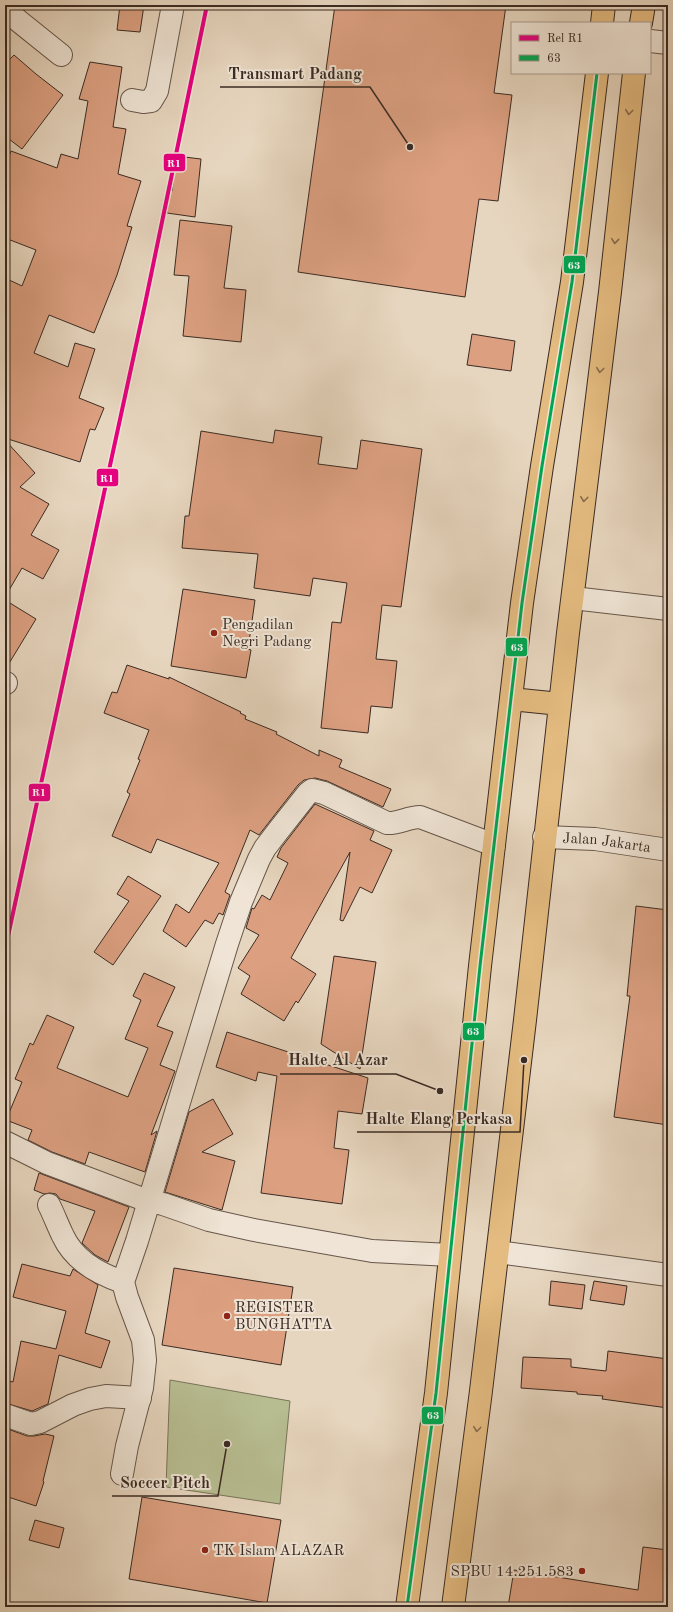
<svg xmlns="http://www.w3.org/2000/svg" width="673" height="1612" font-family="'Old Standard TT',serif">
	<style>
		.green { fill: #b7bd91; stroke: #79745a }
		.building { fill: #dca081; stroke: #3b2b23 }
		.lines { fill: none; stroke-linecap: round; stroke-linejoin: round }
		.minor-casing { stroke: #66564a; stroke-width: 24 }
		.major-casing { stroke: #3b2b23; stroke-width: 24 }
		.minor { stroke: #efe4d5; stroke-width: 22 }
		.major { stroke: #e4bb80; stroke-width: 22 }
		.bus-1-casing { stroke: #efe4d5; stroke-width: 6 }
		.bus-1 { stroke: #00a651; stroke-width: 3 }
		.rail-1-casing { stroke: #efe4d5; stroke-width: 7 }
		.rail-1 { stroke: #e5007d; stroke-width: 4 }
		.oneway { stroke: #876c4d }
		.poi-dot { fill: #8f2418; stroke: #efe4d5; stroke-width: 1.5 }
		.labels { text-anchor: middle; stroke-width: 4; stroke-linejoin: round; paint-order: stroke }
		.poi-label { font-size: 15px; fill: #3b2b23; stroke: #efe4d5; text-anchor: start }
		.street-label { font-size: 15px; fill: #3b2b23; stroke: #efe4d5 }
		.leader { fill: none; stroke: #3b2b23; stroke-width: 1.5 }
		.callout-dot { fill: #3b2b23; stroke: #efe4d5; stroke-width: 1.5 }
		.callout-label { font-size: 16px; text-anchor: middle; font-weight: bold; fill: #3b2b23; stroke: #efe4d5; stroke-width: 4; stroke-linejoin: round; paint-order: stroke }
		.line-badge { stroke: #efe4d5; stroke-width: 1.5 }
		.badge-label { font-size: 11px; text-anchor: middle; font-weight: bold; fill: #fff }
	</style>
	<rect width="100%" height="100%" fill="#e7d6bf"/>
	<filter id="stains"><feTurbulence type="fractalNoise" baseFrequency=".005" numOctaves="4"/><feColorMatrix values="0 0 0 0 .2 0 0 0 0 .09 0 0 0 0 .02 0 0 0 .5 -.17"/></filter>
	<radialGradient id="worn" r=".72"><stop offset=".6" stop-color="#630" stop-opacity="0"/><stop offset="1" stop-color="#630" stop-opacity=".3"/></radialGradient>
	<path class="green" d="M 170,1380 L 290,1401 L 280,1504 L 166,1487 Z"/>
	<path class="building" d="M 120,5 L 144,5 L 140,32 L 117,30 Z
		M 335,5 L 506,5 L 494,93 L 512,95 L 498,201 L 479,199 L 465,297 L 298,272 Z
		M 14,55 L 36,74 L 63,95 L 22,149 L 5,136 L 5,64 Z
		M 90,62 L 122,67 L 113,127 L 126,129 L 118,174 L 141,181 L 127,226 L 132,227 L 117,275 L 94,333 L 49,315 L 34,353 L 68,367 L 75,343 L 95,349 L 79,398 L 104,408 L 95,430 L 90,429 L 80,462 L 5,438 L 5,278 L 22,286 L 36,250 L 5,238 L 5,166 L 11,151 L 57,168 L 61,154 L 78,159 L 88,101 L 79,99 Z
		M 176,156 L 201,159 L 195,217 L 167,213 L 170,191 L 172,191 Z
		M 180,220 L 232,226 L 224,288 L 246,290 L 241,342 L 183,336 L 189,276 L 174,275 Z
		M 472,334 L 515,341 L 511,371 L 467,365 Z
		M 275,430 L 322,437 L 318,464 L 357,469 L 361,440 L 422,449 L 401,607 L 382,605 L 376,659 L 397,661 L 392,708 L 371,706 L 368,733 L 321,728 L 332,622 L 341,623 L 347,583 L 313,578 L 310,596 L 254,588 L 258,554 L 182,548 L 185,516 L 189,516 L 201,431 L 273,443 Z
		M 5,440 L 35,473 L 20,487 L 49,504 L 31,535 L 59,550 L 43,579 L 22,568 L 5,597 Z
		M 183,589 L 255,600 L 248,649 L 251,650 L 246,678 L 171,666 Z
		M 5,600 L 36,619 L 5,670 Z
		M 127,665 L 169,679 L 169,677 L 241,712 L 240,713 L 246,716 L 245,719 L 277,732 L 276,734 L 319,756 L 319,750 L 342,760 L 339,767 L 391,789 L 383,807 L 327,781 L 315,778 L 304,780 L 298,785 L 259,835 L 250,830 L 225,892 L 230,895 L 223,915 L 219,913 L 213,924 L 205,920 L 186,947 L 163,931 L 176,904 L 189,913 L 219,863 L 157,839 L 151,853 L 112,836 L 130,794 L 127,792 L 140,760 L 138,759 L 149,730 L 104,713 L 112,692 L 117,693 Z
		M 315,804 L 374,831 L 370,840 L 392,850 L 372,893 L 360,887 L 343,921 L 340,920 L 350,852 L 291,958 L 316,974 L 298,1003 L 296,1001 L 284,1021 L 241,994 L 250,976 L 238,968 L 259,935 L 246,928 L 252,908 L 254,909 L 262,895 L 270,900 L 288,863 L 277,857 L 281,848 Z
		M 128,876 L 161,896 L 113,965 L 94,952 L 129,901 L 117,894 Z
		M 636,906 L 668,910 L 668,1125 L 614,1117 L 630,996 L 627,996 Z
		M 334,956 L 376,962 L 360,1069 L 321,1044 Z
		M 144,973 L 175,987 L 157,1026 L 173,1032 L 160,1065 L 175,1071 L 151,1135 L 157,1131 L 145,1172 L 89,1152 L 85,1164 L 52,1152 L 28,1140 L 32,1130 L 6,1120 L 22,1082 L 15,1079 L 30,1043 L 33,1045 L 47,1015 L 74,1027 L 57,1068 L 128,1097 L 148,1048 L 125,1039 L 141,1000 L 133,996 Z
		M 227,1032 L 368,1078 L 362,1114 L 338,1111 L 334,1148 L 349,1150 L 342,1204 L 261,1193 L 277,1076 L 258,1072 L 256,1081 L 216,1067 Z
		M 213,1099 L 233,1134 L 202,1152 L 235,1161 L 222,1210 L 165,1192 L 189,1112 Z
		M 39,1173 L 129,1207 L 108,1262 L 95,1255 L 82,1243 L 95,1211 L 60,1199 L 56,1194 L 50,1193 L 44,1194 L 34,1190 Z
		M 22,1264 L 70,1276 L 73,1269 L 98,1285 L 85,1333 L 110,1341 L 101,1368 L 59,1355 L 48,1404 L 32,1411 L 5,1403 L 5,1380 L 13,1382 L 21,1341 L 56,1349 L 66,1311 L 13,1297 Z
		M 174,1268 L 293,1287 L 281,1365 L 162,1345 Z
		M 551,1281 L 585,1285 L 582,1309 L 549,1305 Z
		M 594,1281 L 627,1286 L 624,1305 L 590,1300 Z
		M 608,1351 L 668,1359 L 668,1408 L 602,1399 L 603,1396 L 577,1394 L 577,1392 L 521,1388 L 523,1357 L 571,1359 L 571,1367 L 606,1371 Z
		M 5,1428 L 27,1436 L 34,1436 L 45,1434 L 54,1436 L 43,1481 L 44,1482 L 36,1506 L 5,1496 Z
		M 142,1497 L 281,1520 L 267,1603 L 129,1579 Z
		M 35,1520 L 64,1528 L 59,1548 L 29,1540 Z
		M 643,1547 L 668,1550 L 668,1607 L 508,1607 L 514,1570 L 638,1590 Z"/>
	<g class="lines">
		<defs>
			<g id="minor">
				<path d="M 5,10 L 61,55"/>
				<path d="M 650,41 L 668,43"/>
				<path d="M 132,100 L 143,102 L 151,101 L 157,91 L 173,5"/>
				<path d="M 573,598 L 668,609"/>
				<path d="M 5,683 L 6,683"/>
				<path id="s1" d="M 544,837 L 595,839 L 668,850"/>
				<path d="M 5,1142 L 47,1163 L 148,1201 L 163,1204 L 209,1220 L 254,1230 L 372,1251 L 450,1255"/>
				<path d="M 49,1205 C 54,1215 58,1226 63,1236 C 74,1260 99,1274 123,1282"/>
				<path d="M 498,1252 L 668,1275"/>
				<path d="M 5,1415 L 31,1424 L 40,1422 L 73,1405 L 90,1399 L 106,1396 L 140,1398"/>
				<path d="M 122,1474 L 127,1446 L 142,1388 L 145,1360 L 143,1340 L 127,1297 L 123,1282 L 137,1241 L 227,944 L 241,902 L 259,859 L 265,848 L 278,831 L 308,793 L 312,790 L 324,793 L 387,823 C 398,824 408,817 420,817 L 494,845"/>
			</g>
			<path id="major" d="M 602,23 L 604,5
				M 641,23 L 644,5
				M 511,699 L 560,704
				M 407,1607 L 436,1393 L 480,966 L 522,603 L 542,466 L 572,282 L 597,73
				M 453,1607 L 481,1391 L 525,1020 L 568,633 L 610,292 L 634,73"/>
		</defs>
		<use href="#minor" class="minor-casing"/>
		<use href="#major" class="major-casing"/>
		<use href="#minor" class="minor"/>
		<use href="#major" class="major"/>
		<defs>
			<path id="bus-1" d="M 407,1607 L 436,1393 L 480,966 L 522,603 L 542,466 L 572,282 L 597,73"/>
		</defs>
		<use href="#bus-1" class="bus-1-casing"/>
		<use href="#bus-1" class="bus-1"/>
		<defs>
			<path id="rail-1" d="M 5,950 L 145,304 L 207,5"/>
		</defs>
		<use href="#rail-1" class="rail-1-casing"/>
		<use href="#rail-1" class="rail-1"/>
	</g>
	<defs><path id="oneway-chevron" d="M-2-3.5L2.5 0L-2 3.5" fill="none" stroke-width="1.6" stroke-linecap="round" stroke-linejoin="round"/></defs>
	<g class="oneway">
		<use href="#oneway-chevron" transform="translate(629 112) rotate(97)"/>
		<use href="#oneway-chevron" transform="translate(615 241) rotate(96)"/>
		<use href="#oneway-chevron" transform="translate(600 370) rotate(97)"/>
		<use href="#oneway-chevron" transform="translate(584 499) rotate(97)"/>
		<use href="#oneway-chevron" transform="translate(477 1429) rotate(97)"/>
	</g>
	<g class="poi-dot">
		<circle cx="214" cy="633" r="4"/>
		<circle cx="227" cy="1316" r="4"/>
		<circle cx="205" cy="1550" r="4"/>
		<circle cx="582" cy="1571" r="4"/>
	</g>
	<g class="labels">
		<g class="poi-label">
			<text x="222" y="629">Pengadilan<tspan x="222" dy="17">Negri Padang</tspan></text>
			<text x="235" y="1312">REGISTER<tspan x="235" dy="17">BUNGHATTA</tspan></text>
			<text x="213" y="1555">TK Islam ALAZAR</text>
			<text x="574" y="1576" text-anchor="end">SPBU 14.251.583</text>
		</g>
		<g class="street-label">
			<text dy="5" stroke="none"><textPath href="#s1" startOffset="63">Jalan Jakarta</textPath></text>
		</g>
	</g>
	<path class="leader" d="M410 147L370 87H220M440 1091L396 1074H280M524 1060L520 1132H357M227 1444L218 1496H112"/>
	<g class="callout-dot">
		<circle cx="410" cy="147" r="4"/>
		<circle cx="440" cy="1091" r="4"/>
		<circle cx="524" cy="1060" r="4"/>
		<circle cx="227" cy="1444" r="4"/>
	</g>
	<g class="callout-label">
		<text x="295" y="79">Transmart Padang</text>
		<text x="338" y="1065">Halte Al Azar</text>
		<text x="439" y="1124">Halte Elang Perkasa</text>
		<text x="165" y="1488">Soccer Pitch</text>
	</g>
	<g class="line-badge">
		<rect x="163" y="153" width="23" height="19" rx="4" fill="#e5007d"/>
		<rect x="563" y="255" width="23" height="19" rx="4" fill="#00a651"/>
		<rect x="96" y="468" width="23" height="19" rx="4" fill="#e5007d"/>
		<rect x="505" y="637" width="23" height="20" rx="4" fill="#00a651"/>
		<rect x="28" y="783" width="23" height="19" rx="4" fill="#e5007d"/>
		<rect x="462" y="1022" width="23" height="19" rx="4" fill="#00a651"/>
		<rect x="421" y="1406" width="23" height="19" rx="4" fill="#00a651"/>
	</g>
	<g class="badge-label">
		<text x="174" y="167">R1</text>
		<text x="574" y="269">63</text>
		<text x="107" y="482">R1</text>
		<text x="517" y="651">63</text>
		<text x="39" y="796">R1</text>
		<text x="473" y="1035">63</text>
		<text x="433" y="1419">63</text>
	</g>
	<rect width="673" height="1612" fill="none" stroke="#e7d6bf" stroke-width="20"/>
	<rect x="6" y="6" width="661" height="1600" fill="none" stroke="#3b2b23" stroke-width="2"/>
	<rect x="10" y="10" width="653" height="1592" fill="none" stroke="#3b2b23"/>
	<rect x="511" y="22" width="140" height="52" fill="#efe4d5" stroke="#a79a8e"/>
	<rect x="519" y="35" width="20" height="6" fill="#e5007d" stroke="#a79a8e"/>
	<text x="547" y="42" font-size="12" fill="#3b2b23">Rel R1</text>
	<rect x="519" y="55" width="20" height="6" fill="#00a651" stroke="#a79a8e"/>
	<text x="547" y="62" font-size="12" fill="#3b2b23">63</text>
	<rect width="100%" height="100%" filter="url(#stains)"/>
	<rect width="100%" height="100%" fill="url(#worn)"/>
</svg>
